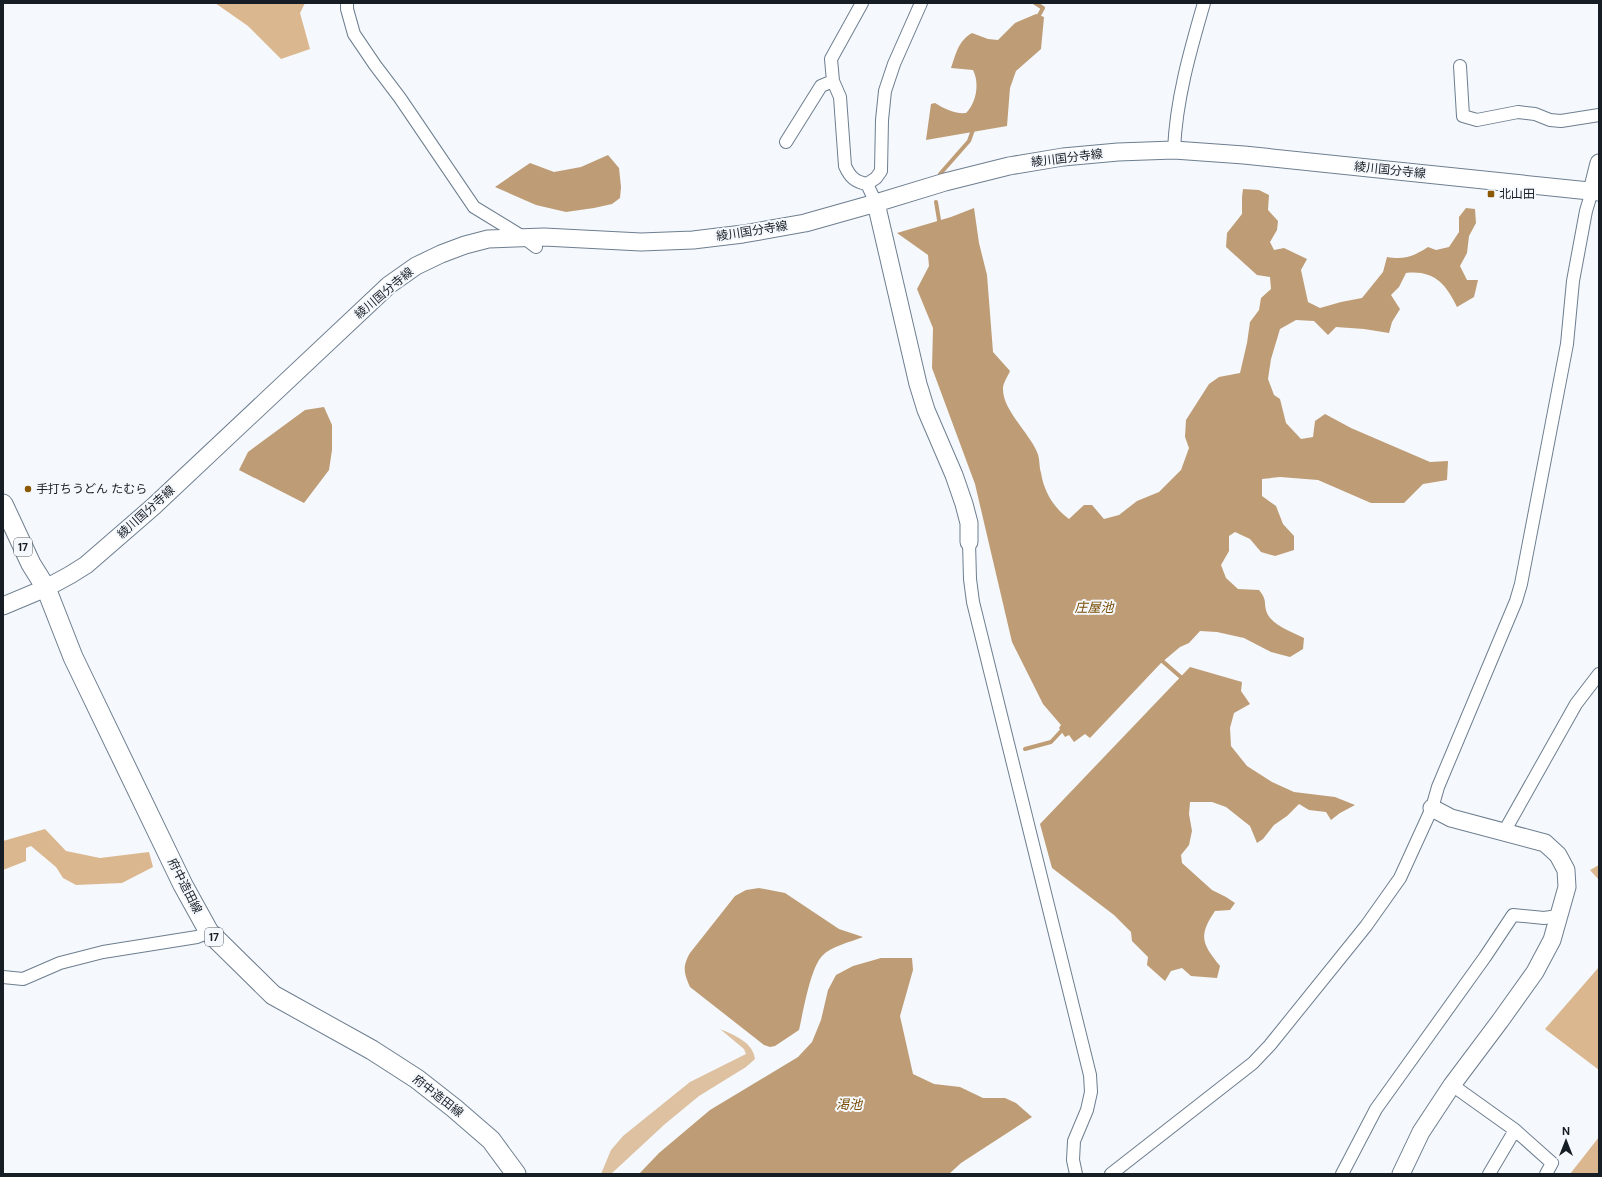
<svg xmlns="http://www.w3.org/2000/svg" width="1602" height="1177" font-family="'DM Sans','Noto Sans JP',sans-serif">
	<style>
		.green { fill: #ddc1a0 }
		.forest { fill: #dbb78f }
		.water { fill: #be9c75 }
		.lines { fill: none; stroke-linecap: round; stroke-linejoin: round }
		.stream { stroke: #be9c75; stroke-width: 4 }
		.street-casing { stroke: #6d7e8f; stroke-width: 14 }
		.secondary-casing { stroke: #6d7e8f; stroke-width: 19 }
		.primary-casing { stroke: #6d7e8f; stroke-width: 21 }
		.street { stroke: #fff; stroke-width: 12 }
		.secondary { stroke: #fff; stroke-width: 17 }
		.primary { stroke: #fff; stroke-width: 19 }
		.poi-dot { fill: #8b5804; stroke: #f5f8fc; stroke-width: 1.5 }
		.labels { text-anchor: middle; stroke-width: 4; stroke-linejoin: round; paint-order: stroke }
		.shield { fill: #f5f8fc; stroke: #595f65; stroke-width: 1 }
		.shield-label { font-size: 11px; font-weight: bold; fill: #161d24 }
		.street-label { font-size: 12px; fill: #161d24; stroke: #f5f8fc }
		.poi-label { font-size: 12px; fill: #161d24; stroke: #f5f8fc; text-anchor: start }
		.water-label { font-size: 13px; font-style: italic; fill: #794c04; stroke: #f5f8fc }
	</style>
	<rect width="100%" height="100%" fill="#f5f8fc"/>
	<path class="green" d="M 720,1029 C 734,1035 753,1042 755,1059 L 746,1067 L 699,1096 L 665,1124 L 611,1174 L 601,1174 L 611,1150 L 623,1136 L 690,1082 L 746,1054 L 744,1049 Z"/>
	<path class="forest" d="M 215,3 L 305,3 L 300,13 L 310,49 L 281,59 L 248,26 Z
		M 45,829 L 66,851 L 100,858 L 149,852 L 153,867 L 122,883 L 76,885 L 63,878 L 56,867 L 31,846 L 26,848 L 26,861 L 3,870 L 3,841 Z
		M 1599,865 L 1599,880 L 1590,870 Z
		M 1599,967 L 1599,1070 L 1545,1029 Z
		M 1599,1137 L 1599,1174 L 1570,1174 Z"/>
	<path class="water" d="M 1036,14 L 1044,17 L 1041,49 L 1016,71 L 1010,88 L 1007,126 L 926,140 L 931,104 L 935,103 C 945,109 954,114 966,113 C 976,103 980,84 973,70 L 951,68 C 956,54 958,41 972,33 L 988,39 L 998,40 L 1015,23 Z
		M 608,155 L 619,168 L 621,187 L 620,198 L 612,204 L 594,208 L 566,212 L 536,205 L 495,187 L 530,163 L 554,172 L 581,167 Z
		M 1243,189 L 1259,190 L 1269,195 L 1268,210 L 1278,221 L 1277,230 L 1270,242 L 1274,250 L 1284,248 L 1307,259 L 1301,270 L 1308,302 L 1320,308 L 1341,302 L 1362,298 L 1383,272 L 1387,257 C 1405,260 1414,256 1428,247 L 1436,250 L 1449,247 L 1459,232 L 1459,217 L 1466,208 L 1475,209 L 1476,223 L 1469,236 L 1467,253 L 1460,266 L 1467,280 L 1478,280 L 1474,297 L 1457,307 C 1446,284 1434,270 1406,273 L 1399,287 L 1391,295 L 1400,309 L 1392,322 L 1389,333 L 1364,329 L 1336,327 L 1328,335 L 1314,321 L 1296,320 L 1280,329 L 1271,359 L 1268,379 L 1274,395 L 1280,399 L 1286,423 L 1301,439 L 1313,437 L 1315,421 L 1325,414 L 1351,428 L 1430,462 L 1448,461 L 1447,480 L 1423,484 L 1404,503 L 1371,503 L 1318,480 L 1280,477 L 1262,479 L 1262,496 L 1276,506 L 1283,524 L 1294,536 L 1294,550 L 1275,556 L 1261,552 L 1250,539 L 1235,532 L 1229,536 L 1229,551 L 1221,565 L 1226,578 L 1238,589 L 1259,590 C 1268,601 1263,602 1267,613 C 1273,626 1292,632 1304,638 L 1303,649 L 1290,657 L 1271,652 L 1244,638 L 1217,632 L 1200,631 L 1189,643 L 1180,647 L 1161,663 L 1090,738 L 1085,734 L 1074,742 L 1069,735 L 1065,737 L 1059,728 L 1061,725 L 1043,704 L 1012,642 L 975,484 L 932,368 L 933,328 L 917,289 L 929,266 L 928,255 L 897,233 L 951,217 L 974,208 L 979,243 L 987,275 L 993,352 L 1010,371 C 1008,376 1003,383 1003,388 C 1002,409 1029,433 1037,452 C 1040,458 1039,467 1041,473 C 1044,492 1054,508 1069,519 L 1084,505 L 1092,505 L 1104,519 L 1119,515 L 1137,501 L 1159,492 L 1181,470 L 1189,448 L 1185,437 L 1186,420 L 1209,384 L 1219,377 L 1240,373 L 1247,343 L 1250,322 L 1259,310 L 1261,298 L 1271,289 L 1270,277 L 1257,275 L 1226,247 L 1227,233 L 1242,214 L 1242,197 Z
		M 324,407 L 332,425 L 332,450 L 329,470 L 304,503 L 239,470 L 248,452 L 305,410 Z
		M 1190,667 L 1242,682 L 1241,691 L 1250,704 L 1234,713 L 1230,728 L 1231,746 L 1247,766 L 1272,782 L 1294,792 L 1335,797 L 1355,805 L 1340,813 L 1331,820 L 1326,812 L 1309,810 L 1299,804 L 1287,816 L 1274,825 L 1263,839 L 1257,843 L 1250,826 L 1226,807 L 1212,802 L 1190,802 L 1189,814 L 1192,831 L 1189,845 L 1181,855 L 1182,863 L 1212,890 L 1226,897 L 1235,903 L 1230,910 L 1215,911 C 1198,936 1202,944 1220,966 L 1217,978 L 1191,976 L 1182,968 L 1171,971 L 1165,981 L 1147,965 L 1148,957 L 1132,941 L 1131,932 L 1114,915 L 1052,868 L 1040,824 Z
		M 759,888 L 785,893 L 839,929 L 863,937 C 851,942 831,946 822,956 C 810,969 803,1013 799,1030 L 775,1046 L 770,1047 L 764,1045 L 690,987 C 684,973 682,967 690,953 L 735,896 L 746,890 Z
		M 881,958 L 912,958 L 913,970 L 900,1016 L 913,1074 L 934,1084 L 960,1087 L 983,1098 L 1005,1098 L 1016,1103 L 1032,1117 L 961,1163 L 949,1174 L 639,1174 L 659,1153 L 710,1110 L 798,1057 L 812,1042 L 821,1020 L 828,990 L 836,975 L 853,966 Z"/>
	<g class="lines">
		<path class="stream" d="M 1035,3 L 1043,8 L 1037,19
			M 940,174 L 969,141 L 974,127
			M 936,202 L 940,226
			M 1160,659 L 1183,679
			M 1025,749 L 1051,742 L 1064,728"/>
		<defs>
			<path id="street" d="M 347,3 L 347,9 L 354,34 L 375,65 L 400,98 L 474,207 L 523,237 L 536,247
				M 862,3 L 831,59 L 833,81 L 840,97 L 845,166 C 850,177 855,182 867,184 L 876,203
				M 1460,66 L 1463,116 L 1477,120 L 1518,112 L 1535,114 L 1550,120 L 1561,121 L 1599,115
				M 786,142 L 821,86 L 833,81
				M 1174,150 C 1176,100 1190,51 1204,3
				M 867,184 L 876,178 L 881,171 L 882,120 L 885,91 L 894,64 L 921,3
				M 969,542 L 970,579 L 973,602 L 1090,1075 L 1091,1092 L 1087,1110 L 1074,1141 L 1073,1160 L 1076,1174
				M 1504,832 L 1576,704 L 1599,674
				M 3,977 L 23,979 L 60,963 L 103,952 L 197,937 L 209,932
				M 1452,1085 L 1515,1130 L 1552,1163 L 1546,1174
				M 1111,1174 L 1253,1063 L 1270,1045 L 1366,926 L 1400,878 L 1432,808 L 1438,787 L 1516,601 L 1521,584 L 1567,344 L 1573,281 L 1586,211 L 1592,191
				M 1342,1174 L 1376,1109 L 1485,957 L 1513,915 L 1544,918 L 1558,916
				M 1489,1174 L 1515,1130"/>
			<path id="secondary" d="M 1592,191 L 1599,163
				M 876,203 L 918,384 L 926,410 L 954,475 L 964,504 L 969,523 L 969,542
				M 3,606 L 46,588 L 70,575 L 86,565 L 154,506 L 389,285 L 416,266 L 441,254 L 465,245 L 488,239 L 544,237 L 641,242 L 693,240 L 743,234 L 805,223 L 876,203 L 945,182 L 1009,166 L 1063,157 L 1118,152 L 1174,150 L 1244,155 L 1599,192
				M 1401,1174 L 1421,1132 L 1452,1085 L 1500,1021 L 1535,972 L 1552,940 L 1567,887 L 1566,870 L 1558,855 L 1545,843 L 1451,818 L 1432,808"/>
			<path id="primary" d="M 3,504 L 31,564 L 46,588 L 73,657 L 183,885 L 209,932 L 273,995 L 372,1050 L 417,1079 L 454,1108 L 491,1140 L 516,1174"/>
		</defs>
		<use href="#street" class="street-casing"/>
		<use href="#secondary" class="secondary-casing"/>
		<use href="#primary" class="primary-casing"/>
		<use href="#street" class="street"/>
		<use href="#secondary" class="secondary"/>
		<use href="#primary" class="primary"/>
	</g>
	<g class="poi-dot">
		<rect x="1487" y="190" width="8" height="8" rx="2"/>
		<circle cx="28" cy="489" r="4"/>
	</g>
	<g class="labels">
		<g class="shield">
			<rect x="14" y="538" width="18" height="18" rx="3"/>
			<rect x="205" y="928" width="18" height="18" rx="3"/>
		</g>
		<g class="shield-label">
			<text x="23" y="551">17</text>
			<text x="214" y="941">17</text>
		</g>
		<g class="street-label">
			<text transform="translate(1067 158) rotate(-7)" y="4">綾川国分寺線</text>
			<text transform="translate(1390 170) rotate(6)" y="4">綾川国分寺線</text>
			<text transform="translate(752 231) rotate(-9)" y="4">綾川国分寺線</text>
			<text transform="translate(384 293) rotate(-40)" y="4">綾川国分寺線</text>
			<text transform="translate(146 512) rotate(-42)" y="4">綾川国分寺線</text>
			<text transform="translate(185 886) rotate(63)" y="4">府中造田線</text>
			<text transform="translate(438 1096) rotate(38)" y="4">府中造田線</text>
		</g>
		<g class="poi-label">
			<text x="1499" y="198">北山田</text>
			<text x="36" y="493">手打ちうどん たむら</text>
		</g>
		<g class="water-label">
			<text x="1094" y="612">庄屋池</text>
			<text x="849" y="1109">渇池</text>
		</g>
	</g>
	<rect width="1602" height="1177" fill="none" stroke="#161d24" stroke-width="8"/>
	<g transform="translate(1566 1141)" stroke="#f5f8fc" stroke-width="3" paint-order="stroke">
	<path d="M0-3L7 15L0 10L-7 15Z" fill="#161d24"/>
	<text y="-6" font-size="11" font-weight="bold" text-anchor="middle" fill="#161d24">N</text>
	</g>
</svg>
